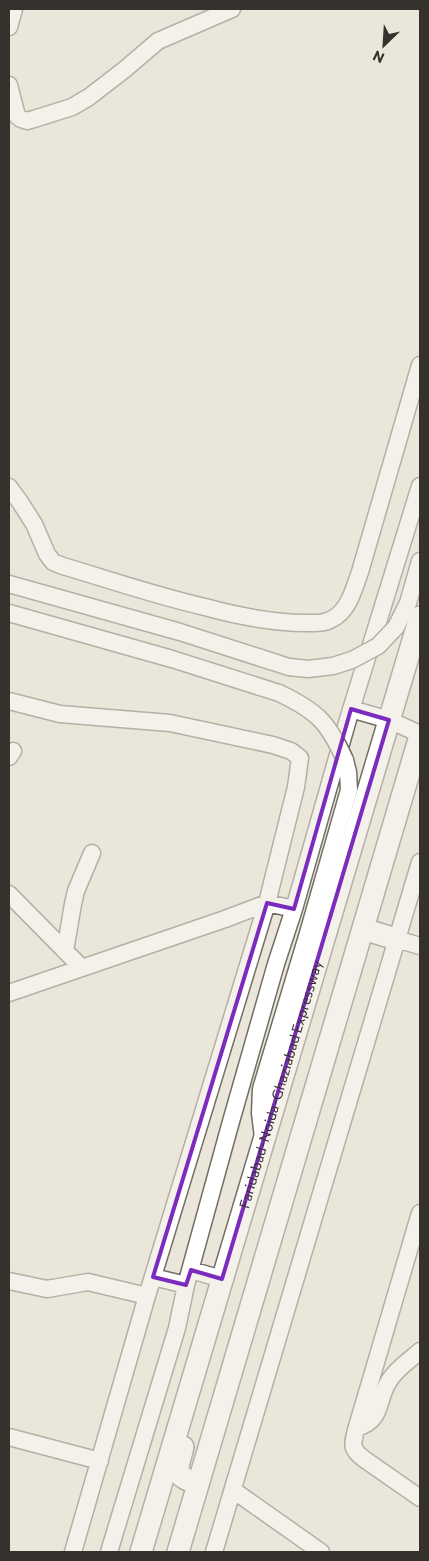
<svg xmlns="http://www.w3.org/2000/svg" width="429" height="1561" font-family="Commissioner,sans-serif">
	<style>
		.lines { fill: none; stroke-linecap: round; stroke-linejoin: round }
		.minor-casing { stroke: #736e64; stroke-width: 19 }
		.major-casing { stroke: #736e64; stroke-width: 24 }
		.minor { stroke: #fff; stroke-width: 16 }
		.major { stroke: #fff; stroke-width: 21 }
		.minor-bridge-casing { stroke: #736e64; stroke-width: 19; stroke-linecap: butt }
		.minor-bridge { stroke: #fff; stroke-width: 16 }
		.marked { fill: none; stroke: #7b2cbf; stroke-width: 4; stroke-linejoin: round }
		.labels { text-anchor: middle; stroke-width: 4; stroke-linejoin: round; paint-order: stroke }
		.street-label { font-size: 14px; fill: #35322e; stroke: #ebe6da }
	</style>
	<rect width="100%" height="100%" fill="#ebe6da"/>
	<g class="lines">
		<defs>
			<path id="minor" d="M 9,27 L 14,9
				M 9,85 L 17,116 L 21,119 L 27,121 L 34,119 L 72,107 L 89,97 L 124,70 L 158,41 L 232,9
				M 9,487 L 20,502 L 34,524 L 47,554 L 53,562 L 63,566 C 110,580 157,596 205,607 C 238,616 272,623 306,623 C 315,623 324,624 332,619 C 349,611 354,588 360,572 L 420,365
				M 9,584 L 180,632 L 289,667
				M 9,613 L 172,659 L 279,693
				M 396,627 L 408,603 L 420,561
				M 9,701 L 60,714 L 170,723 L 273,745 L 291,751 L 300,758 L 296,787 L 267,903 L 147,1296 L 73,1552
				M 351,709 L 389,720 L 420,734
				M 9,757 L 13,751
				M 9,894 L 82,968
				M 396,939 L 420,946
				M 65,951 L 73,904 L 76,891 L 92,853
				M 9,993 L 225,919 L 267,903 L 294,909
				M 263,1137 L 260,1113 L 261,1089 L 308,933 L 349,790 L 348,772 L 345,760
				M 420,1213 L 356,1430 C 352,1446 351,1449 364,1459 L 420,1498
				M 191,1270 L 222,1279
				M 153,1277 L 186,1285
				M 9,1281 L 47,1289 L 88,1282 L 147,1296
				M 357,1428 C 384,1419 376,1401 389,1381 C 396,1369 410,1360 420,1351
				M 9,1437 L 100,1461
				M 233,1490 L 321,1552
				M 109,1552 L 177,1328 L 186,1285 L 230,1125 L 276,964 L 294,909 L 349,716 L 420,486
				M 214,1552 L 420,862"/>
			<g id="major">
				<path d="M 363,929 L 396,939"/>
				<path d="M 183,1447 C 177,1471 172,1475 198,1484"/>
				<path id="s1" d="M 141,1552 L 420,617"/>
				<path d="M 178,1552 L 420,736"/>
			</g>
		</defs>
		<use href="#minor" class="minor-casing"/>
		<use href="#major" class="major-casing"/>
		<use href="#minor" class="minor"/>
		<use href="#major" class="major"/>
		<defs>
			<path id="minor-bridge" d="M 289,667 L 308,669 L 333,666 L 352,660 L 378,646 L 396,627
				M 279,693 C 317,711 328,722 345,760"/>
		</defs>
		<use href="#minor-bridge" class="minor-bridge-casing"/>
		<use href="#minor-bridge" class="minor-bridge"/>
	</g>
	<path d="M0 0H429V1561H0ZM 351,709 L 389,720 L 222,1279 L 191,1270 L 186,1285 L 153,1277 L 267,903 L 294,909 Z" fill="#ebe6da" fill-opacity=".55" fill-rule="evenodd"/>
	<path class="marked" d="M 351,709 L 389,720 L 222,1279 L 191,1270 L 186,1285 L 153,1277 L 267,903 L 294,909 Z"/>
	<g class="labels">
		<g class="street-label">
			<text dy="5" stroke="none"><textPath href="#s1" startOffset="488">Faridabad-Noida-Ghaziabad Expressway</textPath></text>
		</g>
	</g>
	<rect width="429" height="1561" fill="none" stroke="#35322e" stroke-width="20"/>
	<g transform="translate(384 45) rotate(205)" stroke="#ebe6da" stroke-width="4" paint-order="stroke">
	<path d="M0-4L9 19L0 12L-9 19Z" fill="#35322e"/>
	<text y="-8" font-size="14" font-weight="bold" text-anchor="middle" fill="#35322e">N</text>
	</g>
</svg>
